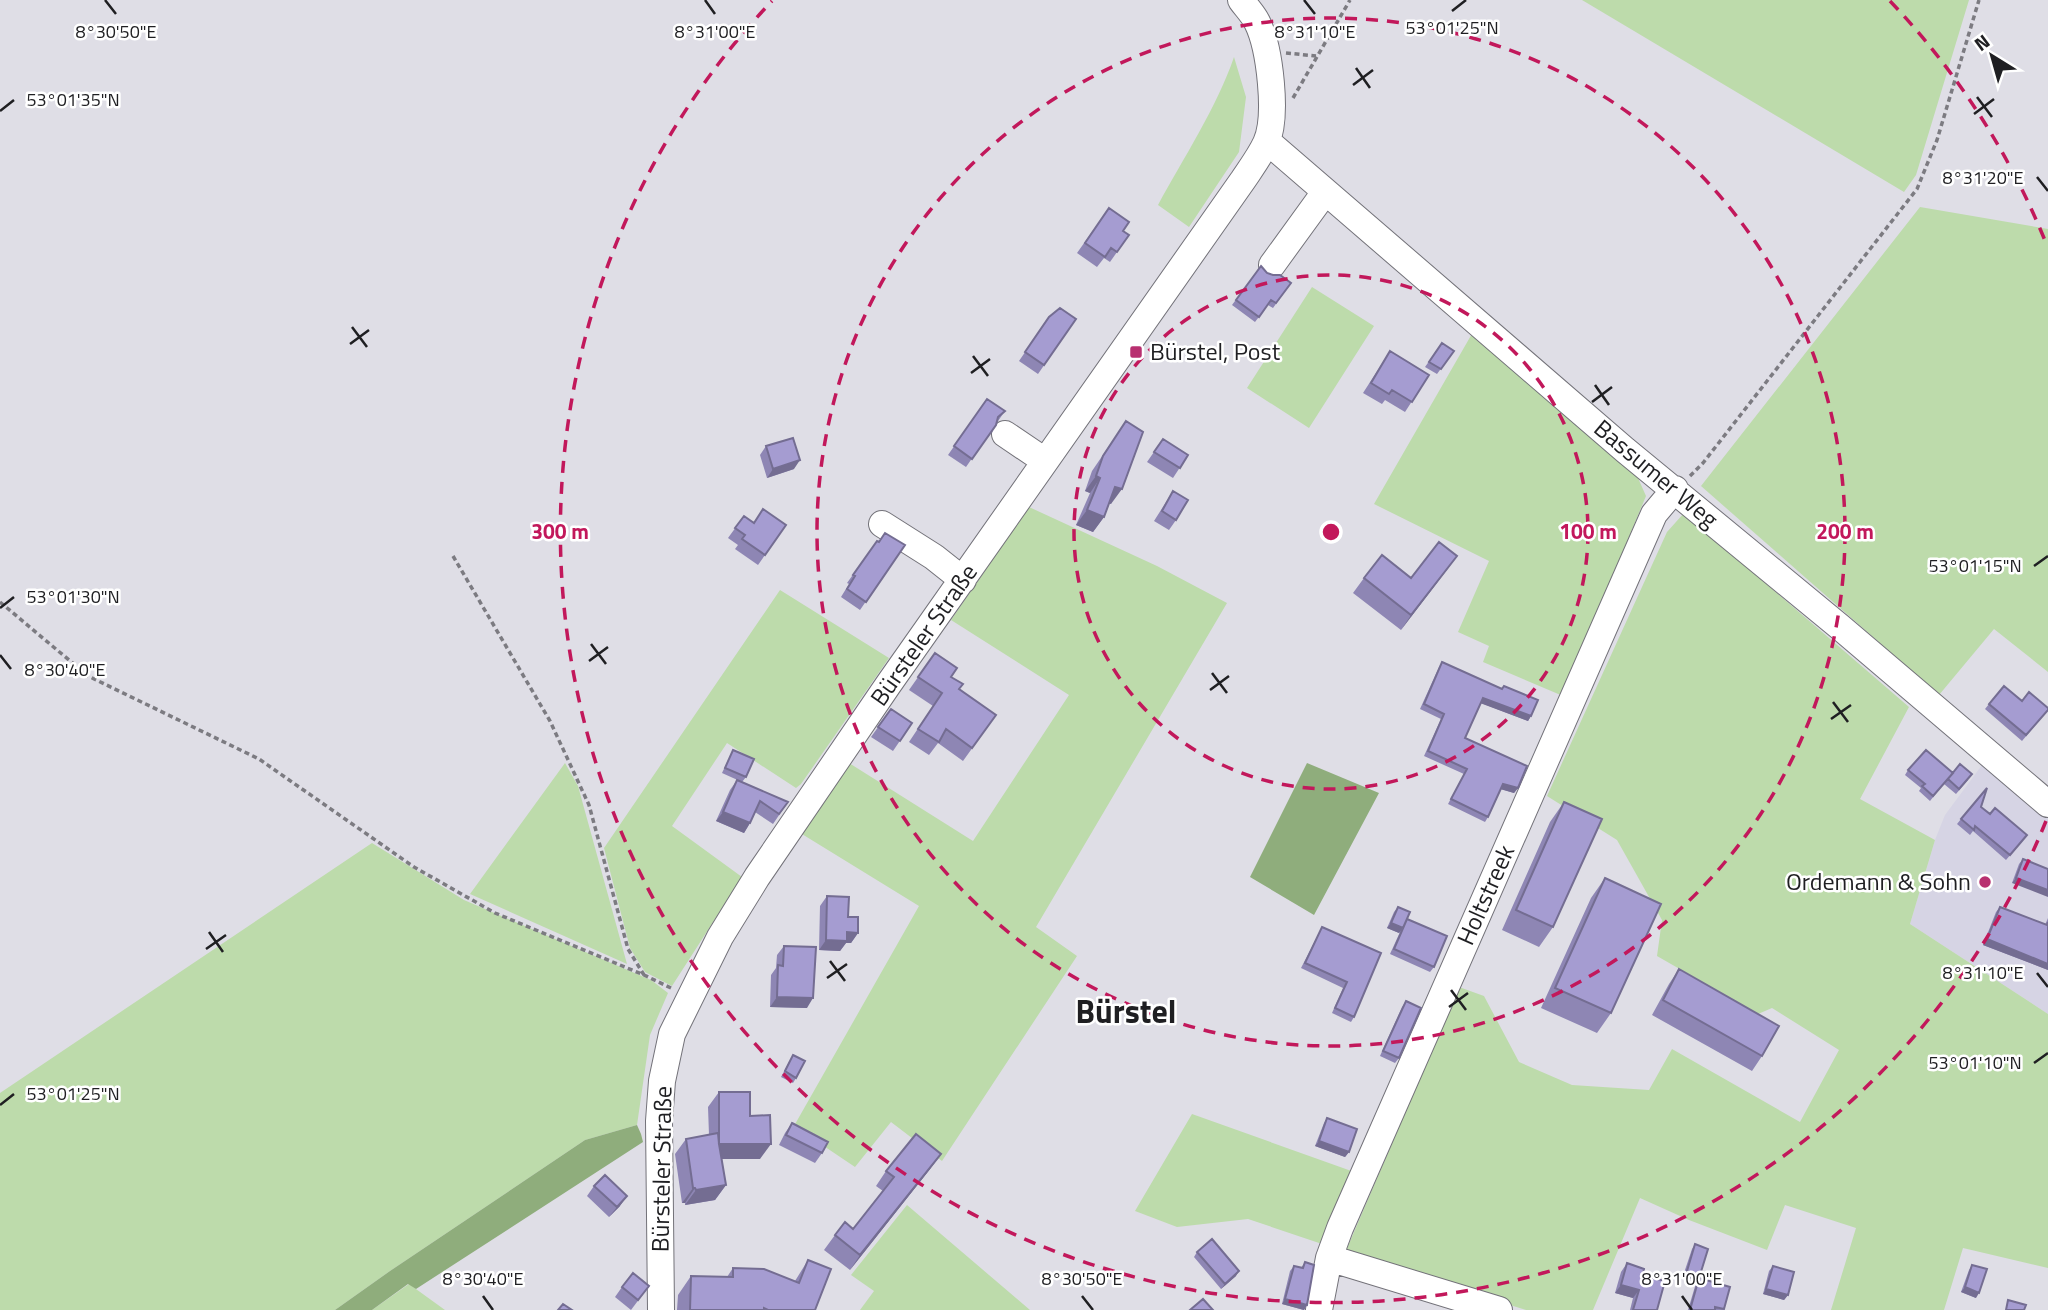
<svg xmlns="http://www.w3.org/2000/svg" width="2048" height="1310" font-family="'Titillium Web',sans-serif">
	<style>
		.built { fill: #d6d4e4 }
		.green { fill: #bddbab }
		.forest { fill: #8fad7c }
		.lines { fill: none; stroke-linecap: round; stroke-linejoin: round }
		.minor-casing { stroke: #737279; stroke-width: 28 }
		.path { stroke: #7c7b81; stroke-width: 3.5; stroke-dasharray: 5 3.5; stroke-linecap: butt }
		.minor { stroke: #fff; stroke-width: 26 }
		.wall { fill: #8e86b4 }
		.shaded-wall { fill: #746d92 }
		.building { fill: #a59cd1; stroke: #746d92; stroke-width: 2 }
		.ticks { fill: none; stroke: #1f1f22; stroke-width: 2.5 }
		.ring { fill: none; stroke: #c2185b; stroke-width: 3.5; stroke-dasharray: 12 9 }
		.poi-dot { fill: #b83070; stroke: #fff; stroke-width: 2.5 }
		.labels { text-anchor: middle; stroke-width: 5; stroke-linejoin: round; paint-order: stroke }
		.poi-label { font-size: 24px; fill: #1f1f22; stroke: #fff; text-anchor: start }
		.street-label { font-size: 24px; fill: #1f1f22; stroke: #fff }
		.district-label { font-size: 32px; font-weight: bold; fill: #1f1f22; stroke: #fff }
		.ticks-label { font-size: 18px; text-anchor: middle; fill: #1f1f22; stroke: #fff; stroke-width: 5; stroke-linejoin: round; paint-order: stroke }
		.centre { fill: #c2185b; stroke: #fff; stroke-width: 3.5 }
		.ring-label { font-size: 21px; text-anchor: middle; font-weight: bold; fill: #c2185b; stroke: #fff; stroke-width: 5; stroke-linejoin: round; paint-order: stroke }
	</style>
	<rect width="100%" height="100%" fill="#dfdee6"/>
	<path class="built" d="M 1985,761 L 2048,812 L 2048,1014 L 1910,924 L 1935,840 L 1945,815 Z"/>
	<path class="green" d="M 1582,0 L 1969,0 L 1916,175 L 1904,192 Z
		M 1234,57 L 1246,97 L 1239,152 L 1189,227 L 1158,205 C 1183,159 1217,107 1234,57 Z
		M 1920,207 L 2048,229 L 2048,672 L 1994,629 L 1939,695 L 1701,486 Z
		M 1312,287 L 1374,326 L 1309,428 L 1247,388 Z
		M 1473,332 L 1638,478 L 1646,496 L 1563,696 L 1483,662 L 1489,646 L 1458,632 L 1489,561 L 1374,504 Z
		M 1029,507 L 1157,566 L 1227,603 L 1036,927 L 1077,956 L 942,1161 L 891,1122 L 855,1167 L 794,1126 L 919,906 L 797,831 L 849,763 L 973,841 L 1069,695 L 951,620 Z
		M 1684,513 L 1909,707 L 1860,799 L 1935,840 L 1910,924 L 2048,1014 L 2048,1268 L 1963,1248 L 1944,1310 L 1831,1310 L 1856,1228 L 1785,1205 L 1767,1250 L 1689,1220 L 1640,1198 L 1593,1310 L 1526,1310 L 1345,1253 L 1459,987 L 1484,996 L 1519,1062 L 1572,1085 L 1649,1090 L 1672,1049 L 1800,1122 L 1839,1050 L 1772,1008 L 1758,1014 L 1657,956 L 1662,920 L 1617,840 L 1547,796 L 1667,532 Z
		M 780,590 L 889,658 L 801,784 L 796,788 L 727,743 L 672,826 L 742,877 L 672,986 L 645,972 L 630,948 L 604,848 Z
		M 565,763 L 578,786 L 627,964 L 470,894 Z
		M 372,843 L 464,900 L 651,980 L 668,993 L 650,1035 L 637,1125 L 585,1140 L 390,1271 L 335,1310 L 0,1310 L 0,1093 Z
		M 1192,1114 L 1357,1173 L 1325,1245 L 1248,1219 L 1177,1227 L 1135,1211 Z
		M 907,1205 L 1030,1310 L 860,1310 L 874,1291 L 851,1275 Z
		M 409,1284 L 445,1310 L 372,1310 Z"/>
	<path class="forest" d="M 1307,763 L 1379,793 L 1314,915 L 1250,877 Z
		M 637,1125 L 641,1134 L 643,1142 L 416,1289 L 408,1284 L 372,1310 L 335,1310 L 390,1271 L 585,1140 Z"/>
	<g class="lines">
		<defs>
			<path id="minor" d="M 1267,141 L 1625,450 L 1840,627 L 2048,804
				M 1272,265 L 1325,192
				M 1005,434 L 1045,461
				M 882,524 L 934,557 L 963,580
				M 1329,1258 L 1499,1310
				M 661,1310 L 659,1121 L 662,1081 L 672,1034 L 720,937 L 757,877 L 888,685 L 1243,180 C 1251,168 1260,156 1266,143 C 1278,117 1270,48 1257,22 C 1253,14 1246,7 1241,0
				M 1319,1310 L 1329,1258 L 1340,1228 L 1654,514 L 1675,489"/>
		</defs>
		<use href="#minor" class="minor-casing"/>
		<path class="path" d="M 1286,53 L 1316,56
			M 1293,98 L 1350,0
			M 1690,476 L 1703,463 L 1917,189 L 1937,140 L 1979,0
			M 453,556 L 550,721 L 589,805 L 628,949 L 644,975
			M 0,602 L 88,676 L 259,759 L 414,867 L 495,913 L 644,975 L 671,988"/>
		<use href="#minor" class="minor"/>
	</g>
	<path class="wall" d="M 1109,208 L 1123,231 L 1129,235 L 1110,262 L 1104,258 L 1097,267 L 1077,253 Z
		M 1261,266 L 1267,273 L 1291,283 L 1273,308 L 1268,305 L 1255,322 L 1232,305 Z
		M 1049,317 L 1076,319 L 1038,374 L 1019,361 Z
		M 1442,343 L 1454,351 L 1437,374 L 1425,367 Z
		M 1390,351 L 1429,375 L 1405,412 L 1385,400 L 1382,404 L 1363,393 Z
		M 987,399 L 1005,411 L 966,467 L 948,455 Z
		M 1126,421 L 1111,504 L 1109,503 L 1104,517 L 1093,532 L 1076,525 L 1090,493 L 1085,491 L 1092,471 Z
		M 1163,439 L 1188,455 L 1173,478 L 1147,462 Z
		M 766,446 L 794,469 L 767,478 L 760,455 Z
		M 1173,491 L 1176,520 L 1169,530 L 1154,521 Z
		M 744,516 L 754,523 L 786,525 L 758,565 L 735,549 L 738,545 L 728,538 Z
		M 877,541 L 879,542 L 905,545 L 860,610 L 841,597 L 849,584 L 847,583 Z
		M 1457,556 L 1401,630 L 1353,593 L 1364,578 L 1411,578 Z
		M 935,653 L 959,689 L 996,715 L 963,761 L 938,743 L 929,755 L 909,742 L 933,706 L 909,690 Z
		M 1442,662 L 1531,716 L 1528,721 L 1481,703 L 1465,738 L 1518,788 L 1514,793 L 1501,789 L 1488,817 L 1485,822 L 1448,804 L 1464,774 L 1424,756 L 1441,719 L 1420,709 L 1439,667 Z
		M 1989,704 L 2048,710 L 2022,741 L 1985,709 Z
		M 891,709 L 912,723 L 893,751 L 871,737 Z
		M 733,750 L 746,777 L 742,782 L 722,773 Z
		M 1908,770 L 1953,773 L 1968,780 L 1956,794 L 1944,784 L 1947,780 L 1930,801 L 1919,791 L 1921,788 L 1905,775 Z
		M 737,780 L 788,802 L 773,824 L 755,812 L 750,823 L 744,833 L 716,821 L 730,790 Z
		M 1564,802 L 1553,927 L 1539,947 L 1502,930 L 1550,822 Z
		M 1981,807 L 2023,840 L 2006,860 L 1973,831 L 1970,835 L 1957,824 L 1961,819 Z
		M 2023,859 L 2048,869 L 2012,883 L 2019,864 Z
		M 1605,878 L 1611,1013 L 1597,1033 L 1541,1008 L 1591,898 Z
		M 827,896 L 848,917 L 858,933 L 851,943 L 846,943 L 840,951 L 819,950 L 820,906 Z
		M 1398,907 L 1407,919 L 1434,967 L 1430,972 L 1390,954 L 1400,932 L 1399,933 L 1387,928 L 1394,912 Z
		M 2000,907 L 2045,925 L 2048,918 L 2048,970 L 1983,945 L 1996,912 Z
		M 1322,927 L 1381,953 L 1354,1017 L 1351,1022 L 1332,1013 L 1343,988 L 1301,968 Z
		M 784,946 L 807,1008 L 770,1007 L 771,975 L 776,968 L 777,955 Z
		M 1679,969 L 1762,1056 L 1752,1071 L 1652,1015 L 1669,984 Z
		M 1406,1001 L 1399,1058 L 1395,1063 L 1380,1056 L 1402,1007 Z
		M 793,1055 L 796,1078 L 793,1083 L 781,1077 Z
		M 719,1092 L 750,1116 L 760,1159 L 722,1159 L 726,1185 L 715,1200 L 685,1205 L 685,1203 L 682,1203 L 675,1154 L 686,1139 L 709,1135 L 708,1107 Z
		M 1327,1118 L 1349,1152 L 1345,1157 L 1315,1146 L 1324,1123 Z
		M 792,1123 L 822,1153 L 815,1163 L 779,1145 L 785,1133 Z
		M 941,1154 L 930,1169 L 850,1270 L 824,1250 L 835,1235 L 853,1229 L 883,1191 L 876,1186 L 886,1171 Z
		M 594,1186 L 620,1206 L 609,1217 L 587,1196 Z
		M 1695,1244 L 1700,1275 L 1696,1280 L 1683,1276 L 1692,1249 Z
		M 1197,1252 L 1236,1276 L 1221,1289 L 1194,1257 Z
		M 808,1260 L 815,1310 L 677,1310 L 678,1295 L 691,1276 L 727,1277 L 733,1268 L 795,1281 Z
		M 1305,1262 L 1307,1305 L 1304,1310 L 1282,1304 L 1290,1271 L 1294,1266 L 1301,1268 Z
		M 1627,1263 L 1643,1275 L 1657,1310 L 1630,1310 L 1633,1298 L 1615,1293 L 1621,1272 Z
		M 1972,1265 L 1976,1298 L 1961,1292 L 1969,1270 Z
		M 1773,1266 L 1788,1295 L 1784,1300 L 1763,1294 L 1769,1271 Z
		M 1699,1278 L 1724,1310 L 1688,1310 L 1696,1283 Z
		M 649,1286 L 631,1310 L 615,1297 L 622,1287 Z"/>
	<path class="shaded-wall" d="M 800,460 L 794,469 L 767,478 L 773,469 Z
		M 1096,476 L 1100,478 L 1090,493 L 1085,491 Z
		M 1115,487 L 1122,489 L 1111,504 L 1105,502 Z
		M 1087,510 L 1104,517 L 1093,532 L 1076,525 Z
		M 1457,556 L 1446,571 L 1401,630 L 1411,615 Z
		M 1483,698 L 1531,716 L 1528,721 L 1480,703 Z
		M 1503,784 L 1518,788 L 1514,793 L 1500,789 Z
		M 723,812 L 750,823 L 744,833 L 716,821 Z
		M 2016,878 L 2048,890 L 2048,897 L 2012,883 Z
		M 1391,923 L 1403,928 L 1399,933 L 1387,928 Z
		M 847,932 L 858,933 L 851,943 L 846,943 L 840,951 L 819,950 L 826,940 Z
		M 1987,939 L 2048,964 L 2048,970 L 1983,945 Z
		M 777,997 L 813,998 L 807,1008 L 770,1007 Z
		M 1319,1141 L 1349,1152 L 1345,1157 L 1315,1146 Z
		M 719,1144 L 771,1144 L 760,1159 L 709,1159 Z
		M 941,1154 L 930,1169 L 850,1270 L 860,1255 Z
		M 726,1185 L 715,1200 L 685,1205 L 696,1190 Z
		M 693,1188 L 695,1188 L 685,1203 L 682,1203 Z
		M 627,1196 L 620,1206 L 609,1217 L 617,1207 Z
		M 1239,1271 L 1236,1276 L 1221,1289 L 1225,1284 Z
		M 1687,1271 L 1700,1275 L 1696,1280 L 1683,1276 Z
		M 1621,1285 L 1639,1290 L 1633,1298 L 1615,1293 Z
		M 1965,1287 L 1979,1293 L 1976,1298 L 1961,1292 Z
		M 1766,1289 L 1788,1295 L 1784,1300 L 1763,1294 Z
		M 1285,1299 L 1307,1305 L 1304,1310 L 1282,1304 Z"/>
	<path class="building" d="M 1109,208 L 1129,222 L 1123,231 L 1129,235 L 1117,252 L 1111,248 L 1105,257 L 1085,243 Z
		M 1261,266 L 1267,273 L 1273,275 L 1280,275 L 1291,283 L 1276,303 L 1271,300 L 1259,317 L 1236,300 Z
		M 1060,308 L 1076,319 L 1044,365 L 1025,352 L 1049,317 Z
		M 1442,343 L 1454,351 L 1441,369 L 1429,362 Z
		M 1390,351 L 1429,375 L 1412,402 L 1392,390 L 1389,394 L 1371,383 Z
		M 987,399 L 1005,411 L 998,417 L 996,425 L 972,459 L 954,446 Z
		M 1126,421 L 1143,432 L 1122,489 L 1115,487 L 1104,517 L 1087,510 L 1100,478 L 1096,476 L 1103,456 Z
		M 793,438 L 800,460 L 773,469 L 766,446 Z
		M 1163,439 L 1188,455 L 1180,468 L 1154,452 Z
		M 1173,491 L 1188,500 L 1176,520 L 1162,511 Z
		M 763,509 L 786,525 L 765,555 L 742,539 L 745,535 L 735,528 L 744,516 L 754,523 Z
		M 885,533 L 905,545 L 866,602 L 847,589 L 855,576 L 853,575 L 877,541 L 879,542 Z
		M 1439,542 L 1457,556 L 1411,615 L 1364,578 L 1382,555 L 1411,578 Z
		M 935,653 L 957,668 L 951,677 L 963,684 L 959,689 L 996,715 L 972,748 L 946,729 L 939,742 L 918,729 L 942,693 L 918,677 Z
		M 1442,662 L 1502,689 L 1504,686 L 1538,700 L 1531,716 L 1483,698 L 1465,738 L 1527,766 L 1518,788 L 1503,784 L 1488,817 L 1451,799 L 1467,769 L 1428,751 L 1444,714 L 1424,704 Z
		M 2004,686 L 2022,701 L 2029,692 L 2048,708 L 2048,710 L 2026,735 L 1989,704 Z
		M 891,709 L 912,723 L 900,741 L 878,727 Z
		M 733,750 L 754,759 L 746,777 L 725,768 Z
		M 1926,750 L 1953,773 L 1933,796 L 1922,786 L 1925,784 L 1908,770 Z
		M 1960,764 L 1972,774 L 1959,789 L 1948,779 Z
		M 737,780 L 788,802 L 779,814 L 760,801 L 750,823 L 723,812 Z
		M 1987,788 L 1981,807 L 1990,814 L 1995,808 L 2027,835 L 2010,855 L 1975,826 L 1974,830 L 1961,819 Z
		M 1564,802 L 1602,819 L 1553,927 L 1516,910 Z
		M 2023,859 L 2048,869 L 2048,890 L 2016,878 Z
		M 1605,878 L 1661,904 L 1611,1013 L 1555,988 Z
		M 827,896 L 849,897 L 848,917 L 858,917 L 858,933 L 847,932 L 847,941 L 826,940 Z
		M 1398,907 L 1410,912 L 1403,928 L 1391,923 Z
		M 2000,907 L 2047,925 L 2048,922 L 2048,964 L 1987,939 Z
		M 1407,919 L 1447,936 L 1434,967 L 1394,949 Z
		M 1322,927 L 1381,953 L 1354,1017 L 1335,1008 L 1347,982 L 1305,963 Z
		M 784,946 L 816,947 L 813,998 L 777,997 L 778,965 L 783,966 Z
		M 1679,969 L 1779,1026 L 1762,1056 L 1663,1000 Z
		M 1406,1001 L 1421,1008 L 1399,1058 L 1383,1051 Z
		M 793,1055 L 805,1061 L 796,1078 L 785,1071 Z
		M 719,1092 L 750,1092 L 750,1116 L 770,1115 L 771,1144 L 719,1144 L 726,1185 L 696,1190 L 695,1188 L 693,1188 L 686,1139 L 718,1133 L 719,1144 Z
		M 1327,1118 L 1357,1129 L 1349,1152 L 1319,1141 Z
		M 792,1123 L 828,1142 L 822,1153 L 786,1135 Z
		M 916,1134 L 941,1154 L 860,1255 L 835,1235 L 845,1222 L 853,1229 L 894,1177 L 886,1171 Z
		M 605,1175 L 627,1196 L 617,1207 L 594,1186 Z
		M 1212,1239 L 1239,1271 L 1225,1284 L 1197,1252 Z
		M 1695,1244 L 1708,1249 L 1700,1275 L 1687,1271 Z
		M 808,1260 L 831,1269 L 815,1310 L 768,1310 L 764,1308 L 764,1310 L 690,1310 L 691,1276 L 733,1277 L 733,1268 L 764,1269 L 799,1283 Z
		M 1305,1262 L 1314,1265 L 1307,1305 L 1285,1299 L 1294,1266 L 1303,1268 Z
		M 1627,1263 L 1644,1269 L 1643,1275 L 1665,1281 L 1657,1310 L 1633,1310 L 1639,1290 L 1621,1285 Z
		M 1972,1265 L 1987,1269 L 1979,1293 L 1965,1287 Z
		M 1773,1266 L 1794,1272 L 1788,1295 L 1766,1289 Z
		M 633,1273 L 649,1286 L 638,1300 L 622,1287 Z
		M 1699,1278 L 1730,1287 L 1724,1309 L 1715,1307 L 1715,1310 L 1690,1310 Z
		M 1203,1299 L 1213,1310 L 1190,1310 Z
		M 2008,1300 L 2026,1305 L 2024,1310 L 2006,1310 Z
		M 563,1304 L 572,1310 L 558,1310 Z"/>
	<path class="ticks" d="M 105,0 L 116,14M 705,0 L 715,14M 1304,0 L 1315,14M 1452,11 L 1466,0M 1356,68 L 1370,88M 1353,85 L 1373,70M 1977,97 L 1992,117M 0,111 L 14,100M 1974,114 L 1994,99M 2037,177 L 2048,191M 352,327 L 367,347M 350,344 L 369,330M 973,356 L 988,376M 971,373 L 990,359M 1595,385 L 1609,405M 1592,402 L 1612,387M 2034,566 L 2048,556M 0,608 L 14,597M 591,644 L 606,664M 0,655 L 11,669M 589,661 L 608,647M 1212,673 L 1227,693M 1210,690 L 1229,676M 1833,702 L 1848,722M 1831,719 L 1851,705M 209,932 L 223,952M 206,949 L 226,935M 830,961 L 845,981M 2037,973 L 2048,987M 827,978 L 847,964M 1451,990 L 1466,1010M 1449,1007 L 1468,993M 2034,1063 L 2048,1053M 0,1105 L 14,1094M 483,1296 L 493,1310M 1082,1296 L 1093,1310M 1682,1296 L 1692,1310"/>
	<g class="ring">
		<circle cx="1331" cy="532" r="257"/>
		<circle cx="1331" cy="532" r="514"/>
		<path d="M2046 821A771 771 0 1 1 772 1M1890 1A771 771 0 0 1 2046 243"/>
	</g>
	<g class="poi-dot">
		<rect x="1129" y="345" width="14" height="14" rx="3.5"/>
		<circle cx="1985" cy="882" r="7"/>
	</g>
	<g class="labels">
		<g class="poi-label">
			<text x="1150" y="360">Bürstel, Post</text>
			<text x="1971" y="890" text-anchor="end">Ordemann &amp; Sohn</text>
		</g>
		<g class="street-label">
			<text transform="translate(1656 474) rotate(40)" y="8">Bassumer Weg</text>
			<text transform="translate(924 635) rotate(-55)" y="8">Bürsteler Straße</text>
			<text transform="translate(1486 895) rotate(-66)" y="8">Holtstreek</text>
			<text transform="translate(662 1169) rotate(-89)" y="8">Bürsteler Straße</text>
		</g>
		<g class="district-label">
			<text x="1126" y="1023">Bürstel</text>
		</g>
	</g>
	<g class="ticks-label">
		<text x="1452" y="34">53°01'25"N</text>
		<text x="116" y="38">8°30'50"E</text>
		<text x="715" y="38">8°31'00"E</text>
		<text x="1315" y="38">8°31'10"E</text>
		<text x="73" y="106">53°01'35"N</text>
		<text x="1983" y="184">8°31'20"E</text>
		<text x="1975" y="572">53°01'15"N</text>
		<text x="73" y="603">53°01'30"N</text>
		<text x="65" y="676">8°30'40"E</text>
		<text x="1983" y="979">8°31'10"E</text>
		<text x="1975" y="1069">53°01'10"N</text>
		<text x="73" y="1100">53°01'25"N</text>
		<text x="483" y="1285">8°30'40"E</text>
		<text x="1082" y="1285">8°30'50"E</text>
		<text x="1682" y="1285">8°31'00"E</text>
	</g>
	<circle cx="1331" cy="532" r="10" class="centre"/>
	<g class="ring-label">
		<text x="1588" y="539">100 m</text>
		<text x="1845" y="539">200 m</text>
		<text x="560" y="539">300 m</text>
	</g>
	<g transform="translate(1992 56) rotate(323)" stroke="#ffffff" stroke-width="5" paint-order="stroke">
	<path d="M0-5L12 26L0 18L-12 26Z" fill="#1f1f22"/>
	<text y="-10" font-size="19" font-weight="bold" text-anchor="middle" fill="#1f1f22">N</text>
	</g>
</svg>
